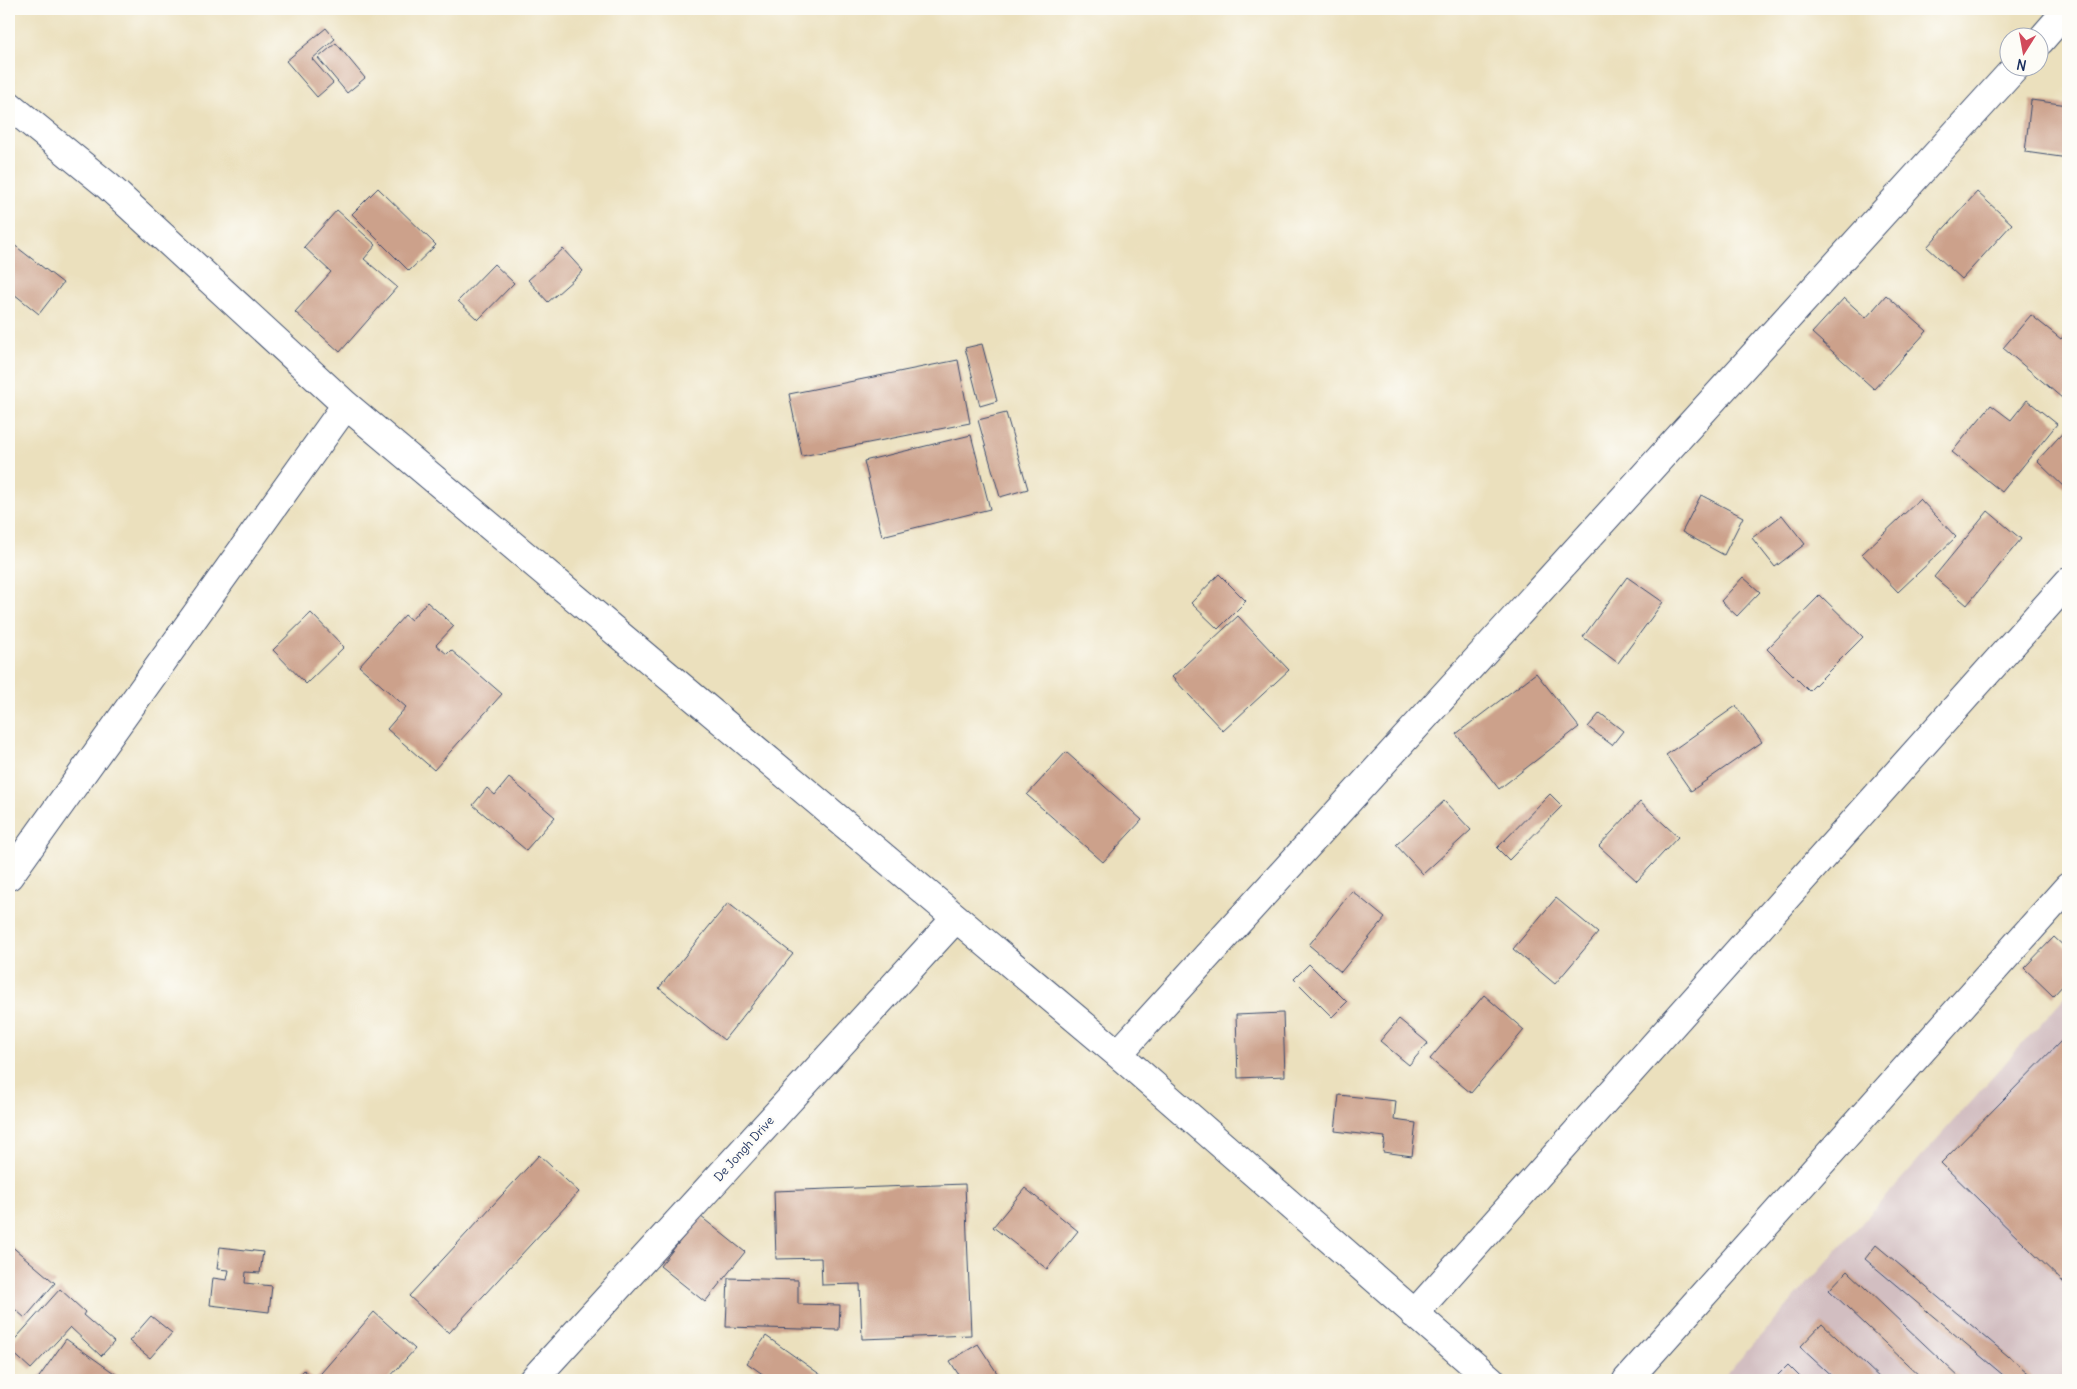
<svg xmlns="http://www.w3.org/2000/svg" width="2077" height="1389" font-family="Delius,sans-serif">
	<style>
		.industrial { fill: #d2bec1 }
		.building { fill: #cca18b }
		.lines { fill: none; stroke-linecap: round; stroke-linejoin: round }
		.minor-casing { stroke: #3a4a6c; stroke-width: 30 }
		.minor { stroke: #fff; stroke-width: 28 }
		.labels { text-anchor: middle; stroke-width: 4.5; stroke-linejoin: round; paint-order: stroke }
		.street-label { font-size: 12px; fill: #1b2f5e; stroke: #fdfcf7 }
	</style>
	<rect width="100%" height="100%" fill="#fdfcf7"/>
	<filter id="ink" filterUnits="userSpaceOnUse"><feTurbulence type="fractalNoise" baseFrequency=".02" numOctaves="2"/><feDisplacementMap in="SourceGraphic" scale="10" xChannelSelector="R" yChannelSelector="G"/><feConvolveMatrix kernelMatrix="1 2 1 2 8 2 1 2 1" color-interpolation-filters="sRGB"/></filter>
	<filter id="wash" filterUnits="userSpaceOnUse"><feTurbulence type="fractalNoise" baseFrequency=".0096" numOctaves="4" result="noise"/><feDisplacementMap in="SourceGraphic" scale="20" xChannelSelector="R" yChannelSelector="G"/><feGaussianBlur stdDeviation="1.12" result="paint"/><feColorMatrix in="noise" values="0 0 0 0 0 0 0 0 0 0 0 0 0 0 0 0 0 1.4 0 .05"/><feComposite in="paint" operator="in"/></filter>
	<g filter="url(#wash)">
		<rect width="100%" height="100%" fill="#ebe0bd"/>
		<path class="industrial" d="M 2068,993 L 2068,1380 L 1721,1380 Z"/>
		<g id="blocks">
			<path class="building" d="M 326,28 L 335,39 L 312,59 L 333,83 L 317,97 L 286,61 Z
				M 336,43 L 365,78 L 347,93 L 318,58 Z
				M 2031,100 L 2068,105 L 2068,158 L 2025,152 Z
				M 378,188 L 436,245 L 409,271 L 352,214 Z
				M 1977,192 L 2012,224 L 1962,279 L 1927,247 Z
				M 337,210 L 376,245 L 364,259 L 397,287 L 340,352 L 295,312 L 331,272 L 304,247 Z
				M 9,241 L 63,283 L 39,314 L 9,290 Z
				M 563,249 L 583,271 L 548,302 L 528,280 Z
				M 494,264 L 514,283 L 478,320 L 458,301 Z
				M 1886,295 L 1927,331 L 1874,389 L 1812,333 L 1844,298 L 1866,318 Z
				M 2031,315 L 2061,339 L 2068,331 L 2068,391 L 2062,398 L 2003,348 Z
				M 982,344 L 997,401 L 980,406 L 965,348 Z
				M 958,360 L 970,423 L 802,456 L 789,394 Z
				M 2027,400 L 2057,424 L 2002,492 L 1952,452 L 1991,405 L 2011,420 Z
				M 1006,413 L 1028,489 L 1000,497 L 978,420 Z
				M 2068,427 L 2068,491 L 2037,461 Z
				M 971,435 L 990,509 L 882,536 L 864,461 Z
				M 1701,495 L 1743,517 L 1724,555 L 1682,532 Z
				M 1920,499 L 1956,537 L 1898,592 L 1862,554 Z
				M 1988,511 L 2021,539 L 1967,605 L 1934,577 Z
				M 1782,515 L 1805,544 L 1775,567 L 1752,538 Z
				M 1219,574 L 1246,601 L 1218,629 L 1191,603 Z
				M 1627,577 L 1663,602 L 1618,663 L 1583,637 Z
				M 1743,577 L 1760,592 L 1737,616 L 1721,601 Z
				M 1820,595 L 1863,637 L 1809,691 L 1767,649 Z
				M 427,602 L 454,626 L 436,645 L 447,654 L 451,650 L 502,694 L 434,770 L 387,729 L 406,707 L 359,666 L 405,615 L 411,620 Z
				M 311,613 L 344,647 L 306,684 L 273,650 Z
				M 1238,616 L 1289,670 L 1223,731 L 1172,677 Z
				M 1536,673 L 1579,727 L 1499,789 L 1456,734 Z
				M 1736,706 L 1762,742 L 1691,791 L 1666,755 Z
				M 1600,713 L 1623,731 L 1612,745 L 1588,727 Z
				M 1066,752 L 1142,820 L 1103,862 L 1027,795 Z
				M 509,778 L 555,817 L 526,850 L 473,805 L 487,788 L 495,795 Z
				M 1550,794 L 1562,806 L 1509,860 L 1497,848 Z
				M 1444,801 L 1471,830 L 1423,874 L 1396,845 Z
				M 1640,802 L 1678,837 L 1637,881 L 1599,846 Z
				M 1352,891 L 1385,918 L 1341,972 L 1309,945 Z
				M 1556,898 L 1598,933 L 1555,984 L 1513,949 Z
				M 728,903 L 793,954 L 724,1040 L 659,988 Z
				M 2054,937 L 2068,950 L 2068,985 L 2066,982 L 2053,996 L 2024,968 Z
				M 1309,964 L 1347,1002 L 1332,1017 L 1294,979 Z
				M 1484,995 L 1524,1030 L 1471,1093 L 1430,1059 Z
				M 1283,1013 L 1285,1076 L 1238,1078 L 1236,1015 Z
				M 1399,1019 L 1428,1043 L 1409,1065 L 1380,1041 Z
				M 2068,1034 L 2068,1287 L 1941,1163 Z
				M 1339,1095 L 1396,1101 L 1394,1120 L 1416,1123 L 1412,1156 L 1383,1152 L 1385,1137 L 1335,1131 Z
				M 539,1155 L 579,1192 L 449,1333 L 409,1296 Z
				M 965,1184 L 971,1335 L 862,1339 L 860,1284 L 822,1285 L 821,1258 L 776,1259 L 774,1191 Z
				M 1025,1188 L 1078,1231 L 1047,1269 L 993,1227 Z
				M 700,1216 L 745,1252 L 705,1302 L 660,1266 Z
				M 9,1244 L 55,1283 L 25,1318 L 9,1304 Z
				M 1876,1245 L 2033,1377 L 2030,1380 L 2009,1380 L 1865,1259 Z
				M 220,1247 L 263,1252 L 260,1273 L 246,1272 L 245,1283 L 272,1286 L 269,1312 L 210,1305 L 213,1278 L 227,1280 L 229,1270 L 217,1269 Z
				M 1847,1271 L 1962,1380 L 1924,1380 L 1829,1290 Z
				M 728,1278 L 798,1280 L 798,1304 L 840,1305 L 839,1330 L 726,1327 Z
				M 60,1289 L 85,1312 L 83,1315 L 114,1342 L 101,1356 L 70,1327 L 31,1369 L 9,1349 L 9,1346 Z
				M 374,1312 L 415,1349 L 388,1379 L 390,1380 L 295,1380 L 304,1370 L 315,1380 Z
				M 151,1316 L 172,1333 L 150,1358 L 129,1341 Z
				M 1822,1324 L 1882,1380 L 1836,1380 L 1800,1347 Z
				M 766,1336 L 828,1380 L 771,1380 L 747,1363 Z
				M 66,1339 L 124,1380 L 37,1380 Z
				M 978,1344 L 1001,1379 L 999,1380 L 962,1380 L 950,1361 Z
				M 1788,1365 L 1803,1380 L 1773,1380 Z"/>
		</g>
	</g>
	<g filter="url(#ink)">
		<use href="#blocks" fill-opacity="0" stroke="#3a4a6c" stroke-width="1"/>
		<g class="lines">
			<defs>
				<path id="minor" d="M 2040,41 L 2068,9
					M 9,105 L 108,186 L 346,405 L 1118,1054 L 1491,1380
					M 9,876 L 346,405
					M 1118,1054 L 2015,68
					M 1414,1314 L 2068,582
					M 533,1380 L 956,918
					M 1627,1380 L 2068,887"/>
			</defs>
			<use href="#minor" class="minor-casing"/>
			<use href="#minor" class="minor"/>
		</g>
	</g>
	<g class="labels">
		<g class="street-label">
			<text transform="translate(744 1149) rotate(-48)" y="4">De Jongh Drive</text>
		</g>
	</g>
	<rect width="2077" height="1389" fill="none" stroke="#fdfcf7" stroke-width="30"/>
	<g transform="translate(2024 52) rotate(191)"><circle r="24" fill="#fdfcf7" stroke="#a3aaba"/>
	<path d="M0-4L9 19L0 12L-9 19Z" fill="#d1495b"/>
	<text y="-8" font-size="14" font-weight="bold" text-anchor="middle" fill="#1b2f5e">N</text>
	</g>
</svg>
